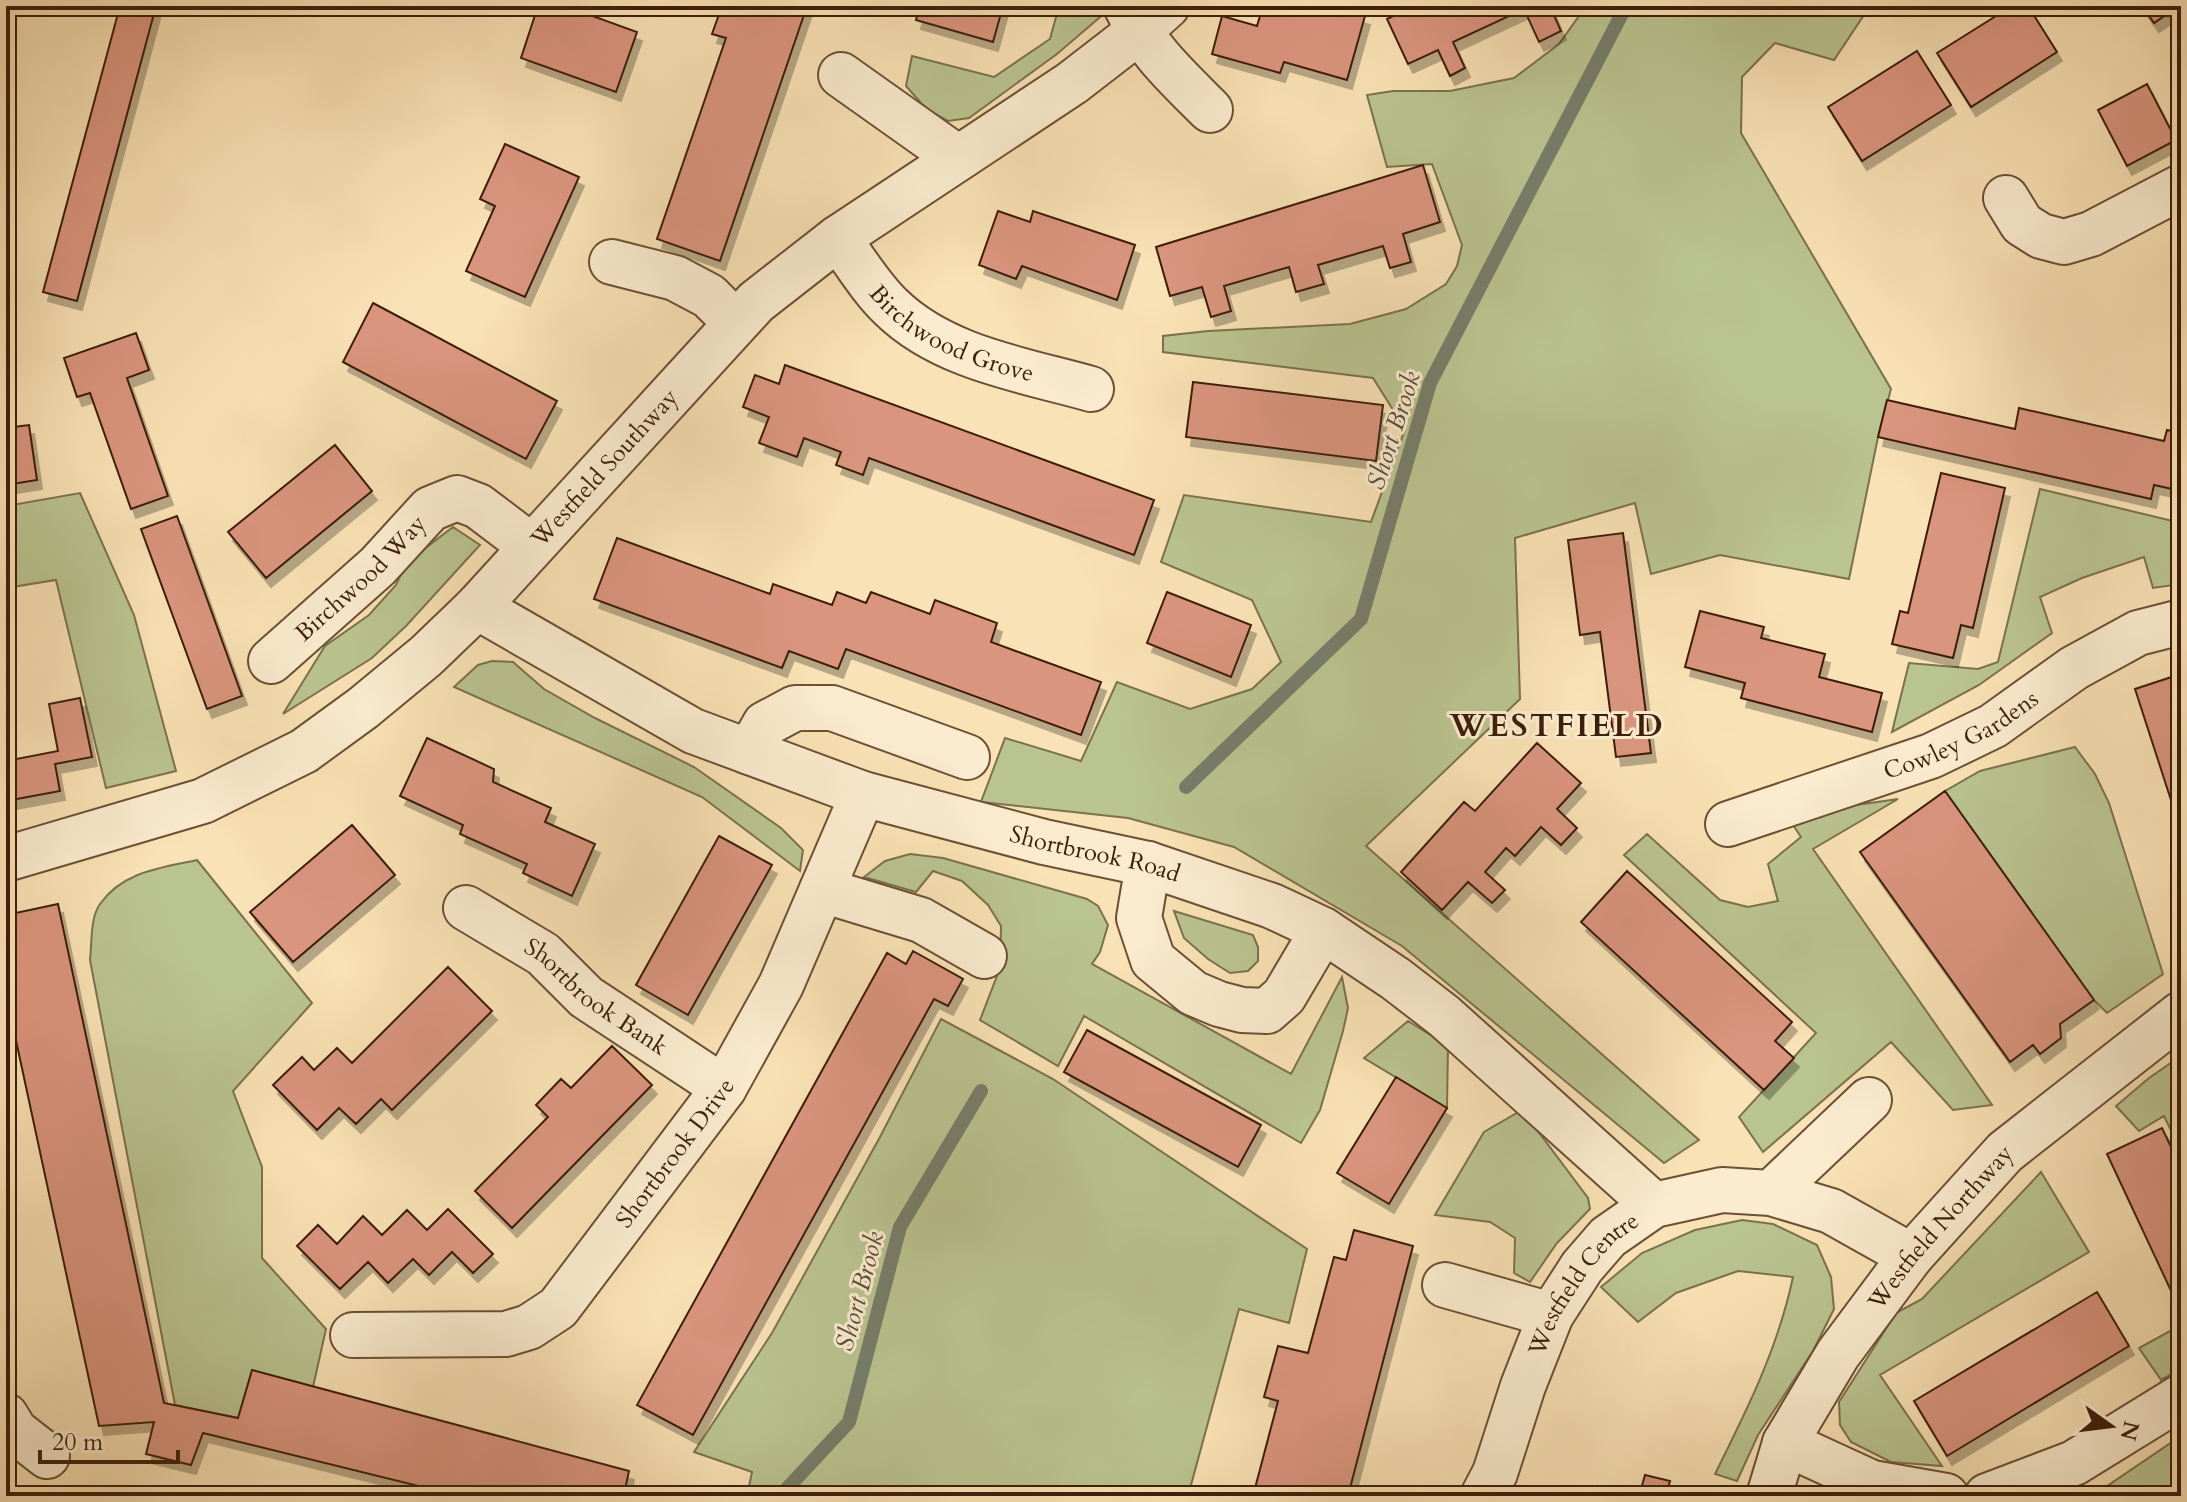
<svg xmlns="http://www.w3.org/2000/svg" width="2187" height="1502" font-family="Cardo,serif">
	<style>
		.green { fill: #bac490; stroke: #7c714d; stroke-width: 2 }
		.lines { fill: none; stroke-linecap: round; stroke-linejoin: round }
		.stream { stroke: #777e6b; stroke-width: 14 }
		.building { fill: #da957e; stroke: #3d1e0a; stroke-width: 2; filter: url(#shadow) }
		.minor-casing { stroke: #6c4f35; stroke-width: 48 }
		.minor { stroke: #fbeccf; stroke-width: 44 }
		.labels { text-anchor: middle; stroke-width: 6; stroke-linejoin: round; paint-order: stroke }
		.street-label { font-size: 24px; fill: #3d1e0a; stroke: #fbeccf }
		.water-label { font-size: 26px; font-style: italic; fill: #5a4e3b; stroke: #fbeccf }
		.district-label { font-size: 32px; font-weight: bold; letter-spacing: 2px; fill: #3d1e0a; stroke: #fbeccf }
	</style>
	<defs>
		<filter id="shadow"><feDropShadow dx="5" dy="9" stdDeviation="0" flood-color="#0004"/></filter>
	</defs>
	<rect width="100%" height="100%" fill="#f9e2b5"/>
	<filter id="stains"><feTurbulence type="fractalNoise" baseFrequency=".0025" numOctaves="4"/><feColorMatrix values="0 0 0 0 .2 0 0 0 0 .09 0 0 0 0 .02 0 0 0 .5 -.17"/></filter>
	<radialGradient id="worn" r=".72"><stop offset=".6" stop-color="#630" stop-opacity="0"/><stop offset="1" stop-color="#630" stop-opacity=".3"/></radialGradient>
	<path class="green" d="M 1059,6 L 1113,6 L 1057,54 L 969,118 L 948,121 L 927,110 L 906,86 L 912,56 L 994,77 L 1050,39 Z
		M 1583,6 L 1870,6 L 1834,60 L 1775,43 L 1742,77 L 1741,133 L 1891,389 L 1878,437 L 1849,579 L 1720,555 L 1651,574 L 1635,503 L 1515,538 L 1520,699 L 1366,846 L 1699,1140 L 1664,1163 L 1402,946 L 1234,847 L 1128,818 L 981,802 L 1005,738 L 1081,761 L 1117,682 L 1190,709 L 1252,689 L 1281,662 L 1252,600 L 1161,562 L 1184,495 L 1371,522 L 1405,429 L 1373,378 L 1163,352 L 1163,336 L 1208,331 L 1350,324 L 1406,309 L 1446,284 L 1457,266 L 1462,245 L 1432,164 L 1387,167 L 1367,95 L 1393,91 L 1450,91 L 1514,78 L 1559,44 L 1581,13 Z
		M 2040,489 L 2181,523 L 2181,584 L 2153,588 L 2144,557 L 2082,578 L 2040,597 L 2052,633 L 1979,685 L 1892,732 L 1909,663 L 1978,669 L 1998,662 Z
		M 80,493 L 134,615 L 176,771 L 106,788 L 56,580 L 6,588 L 6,506 Z
		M 453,527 L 480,545 L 406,626 L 372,658 L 283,714 L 325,646 L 369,615 L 396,585 L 406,563 Z
		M 492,661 L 513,662 L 544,689 L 595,718 L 694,767 L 781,828 L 803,850 L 800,871 L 702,797 L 454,687 L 478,665 Z
		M 2075,747 L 2095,774 L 2109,803 L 2163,974 L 2107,1013 L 2094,1000 L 1945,791 L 1980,771 Z
		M 1898,799 L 1813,849 L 1992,1105 L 1953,1110 L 1891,1042 L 1763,1152 L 1739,1117 L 1816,1033 L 1624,855 L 1647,834 L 1720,900 L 1748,907 L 1778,901 L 1768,864 L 1801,837 L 1793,825 L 1835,808 Z
		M 910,854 L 943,858 L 1087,899 L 1098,906 L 1108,925 L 1100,952 L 1092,964 L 1291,1074 L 1342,977 L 1348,1008 L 1343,1031 L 1320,1110 L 1301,1143 L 1084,1016 L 1058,1066 L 980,1020 L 1000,968 L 1001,926 L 988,905 L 962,881 L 933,871 L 916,892 L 864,877 L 885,861 Z
		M 197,860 L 312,1003 L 233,1091 L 262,1167 L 262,1258 L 326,1329 L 313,1387 L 238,1418 L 175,1405 L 90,960 C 92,943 90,918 100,904 C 123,871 162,868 197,860 Z
		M 1174,911 L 1253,935 L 1258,947 L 1258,961 L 1248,971 L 1230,973 L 1208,959 L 1184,938 Z
		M 941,1019 L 1053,1079 L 1307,1249 L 1289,1323 L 1239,1309 L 1188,1496 L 747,1496 L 752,1472 L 694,1452 L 772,1333 L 880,1137 Z
		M 1408,1021 L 1448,1046 L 1447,1108 L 1364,1058 Z
		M 2181,1056 L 2181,1151 L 2164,1116 L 2139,1131 L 2116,1106 L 2149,1078 Z
		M 1522,1110 L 1588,1198 L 1590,1209 L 1557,1243 L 1530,1282 L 1514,1273 L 1515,1238 L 1490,1222 L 1435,1215 L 1484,1132 Z
		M 2041,1172 L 2089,1252 L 1880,1375 L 1942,1466 L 1891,1462 L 1851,1442 L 1840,1425 L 1839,1402 L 1896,1313 L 1922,1299 Z
		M 1742,1220 L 1773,1224 L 1817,1245 L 1831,1277 L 1834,1309 L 1813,1351 L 1758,1435 L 1737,1481 L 1715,1474 C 1747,1410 1778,1348 1793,1277 L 1738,1271 L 1676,1293 L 1638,1322 L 1601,1287 L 1642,1253 L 1695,1230 Z
		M 2181,1325 L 2181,1369 L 2161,1380 L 2139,1348 Z
		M 2181,1436 L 2181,1496 L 2095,1496 L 2094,1495 Z"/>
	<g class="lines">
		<path class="stream" d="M 1186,787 L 1361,619 L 1430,383 L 1626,6
			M 780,1496 L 849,1422 L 900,1227 L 981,1091"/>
	</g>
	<path class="building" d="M 120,6 L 156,6 L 77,301 L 43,292 Z
		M 538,6 L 565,6 L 637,32 L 616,92 L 521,58 Z
		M 722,6 L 807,6 L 720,261 L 657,239 L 726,38 L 712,34 Z
		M 920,6 L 1003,6 L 993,42 L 916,20 Z
		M 1263,6 L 1330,6 L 1365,16 L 1347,80 L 1284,62 L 1280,73 L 1212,54 L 1222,16 L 1257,26 Z
		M 1414,6 L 1550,6 L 1561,31 L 1539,42 L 1524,9 L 1453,42 L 1465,68 L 1450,76 L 1438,50 L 1408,64 L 1387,19 Z
		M 2012,6 L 2028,6 L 2057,52 L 1971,107 L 1937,53 Z
		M 2142,6 L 2179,6 L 2154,23 Z
		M 1917,51 L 1951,105 L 1862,161 L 1828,107 Z
		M 2147,84 L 2176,140 L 2127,166 L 2098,110 Z
		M 505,144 L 579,177 L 525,297 L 466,271 L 495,206 L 480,199 Z
		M 1423,165 L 1440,222 L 1403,234 L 1411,262 L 1390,268 L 1383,246 L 1318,265 L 1324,284 L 1296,292 L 1289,267 L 1224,286 L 1231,311 L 1211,317 L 1202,287 L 1170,296 L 1156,247 Z
		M 998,211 L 1030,222 L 1033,211 L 1135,245 L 1117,300 L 1022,266 L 1016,279 L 979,265 Z
		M 373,303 L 557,401 L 526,459 L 343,362 Z
		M 136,333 L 149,370 L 127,378 L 168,496 L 131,509 L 90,393 L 77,397 L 64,358 Z
		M 785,365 L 1154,500 L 1134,555 L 869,458 L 863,475 L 836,465 L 841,452 L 804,438 L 797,457 L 759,443 L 769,417 L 743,407 L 755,375 L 779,384 Z
		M 1193,382 L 1383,405 L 1376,461 L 1186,437 Z
		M 1887,400 L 2015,429 L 2019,408 L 2164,441 L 2167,430 L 2181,433 L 2181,491 L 2154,485 L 2151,499 L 1878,437 Z
		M 29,425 L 37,480 L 6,485 L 6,428 Z
		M 335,445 L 372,491 L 266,578 L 228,532 Z
		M 1941,473 L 2005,488 L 1973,628 L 1961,625 L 1953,658 L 1892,644 L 1900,611 L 1908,613 Z
		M 177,516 L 242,696 L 207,709 L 141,529 Z
		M 1623,533 L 1651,753 L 1616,757 L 1600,632 L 1580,635 L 1568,540 Z
		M 617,538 L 770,594 L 773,584 L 832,605 L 837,592 L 866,603 L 871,592 L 930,614 L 935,600 L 997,623 L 991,642 L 1101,682 L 1081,735 L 846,649 L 838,669 L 789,651 L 782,668 L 594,599 Z
		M 1167,592 L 1251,625 L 1231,677 L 1147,643 Z
		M 1700,611 L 1764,627 L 1761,638 L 1825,654 L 1819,677 L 1882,693 L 1872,732 L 1741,698 L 1745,683 L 1685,667 Z
		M 2181,674 L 2181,831 L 2135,689 Z
		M 80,698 L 92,757 L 55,764 L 60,791 L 6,801 L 6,761 L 58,751 L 49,704 Z
		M 427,738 L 494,769 L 493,782 L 551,808 L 545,822 L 595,844 L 572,896 L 523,873 L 527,864 L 460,834 L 463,825 L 400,796 Z
		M 1537,743 L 1581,783 L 1557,809 L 1577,828 L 1561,845 L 1541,827 L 1515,856 L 1506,848 L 1485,872 L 1505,890 L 1492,903 L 1468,882 L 1442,910 L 1401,872 L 1464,802 L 1475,811 Z
		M 1945,791 L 2094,1000 L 2060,1024 L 2061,1038 L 2040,1054 L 2033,1045 L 2010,1062 L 1860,852 Z
		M 352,825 L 395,875 L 293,962 L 250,912 Z
		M 719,836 L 772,865 L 688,1015 L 636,985 Z
		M 1627,871 L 1792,1022 L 1775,1041 L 1794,1058 L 1764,1090 L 1581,922 Z
		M 58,904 L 164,1403 L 238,1418 L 252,1370 L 629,1471 L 624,1494 L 635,1496 L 459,1496 L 203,1433 L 191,1465 L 146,1454 L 154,1422 L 99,1426 L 6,994 L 6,915 Z
		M 913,951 L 963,979 L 948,1006 L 934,999 L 693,1435 L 637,1405 L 887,953 L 906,964 Z
		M 448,967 L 492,1011 L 392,1110 L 381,1099 L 356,1124 L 339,1108 L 317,1130 L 273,1085 L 302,1057 L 314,1070 L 337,1048 L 352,1063 Z
		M 1087,1030 L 1261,1125 L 1238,1167 L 1064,1072 Z
		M 612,1046 L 652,1085 L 512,1228 L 475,1191 L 548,1117 L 536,1105 L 561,1079 L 571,1088 Z
		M 1396,1077 L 1447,1108 L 1389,1204 L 1337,1173 Z
		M 2162,1128 L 2181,1168 L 2180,1310 L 2107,1154 Z
		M 448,1209 L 493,1254 L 473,1273 L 452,1252 L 429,1275 L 413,1259 L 388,1283 L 368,1262 L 340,1289 L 297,1246 L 318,1225 L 337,1244 L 363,1216 L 382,1235 L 407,1210 L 427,1230 Z
		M 1354,1230 L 1413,1246 L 1348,1496 L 1253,1496 L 1278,1401 L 1264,1397 L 1278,1346 L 1308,1353 L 1334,1257 L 1346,1260 Z
		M 2097,1292 L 2129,1346 L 1947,1456 L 1914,1401 Z
		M 1645,1475 L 1670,1481 L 1666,1496 L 1639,1496 Z
		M 1598,1486 L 1633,1496 L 1592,1496 Z
		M 681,1487 L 729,1496 L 679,1496 Z
		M 233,1489 L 260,1496 L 231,1496 Z"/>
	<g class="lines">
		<defs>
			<g id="minor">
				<path d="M 1126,6 C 1145,48 1178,78 1210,110"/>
				<path d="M 841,75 L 958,158"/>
				<path d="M 2006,198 L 2022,224 L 2041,236 L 2064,242 L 2091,234 L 2181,187"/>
				<path id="s1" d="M 838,238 C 855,261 871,288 891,307 C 943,358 1024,370 1091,389"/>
				<path d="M 612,262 L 675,278 L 709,296 L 736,323"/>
				<path id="s2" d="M 477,607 L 693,731 L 863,794 L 1044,842 L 1148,864 L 1272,906 L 1323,930 L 1396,979 L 1444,1016 L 1654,1205"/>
				<path id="s3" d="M 271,661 L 378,566 L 430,509 L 457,498 L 478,506 L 531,546"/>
				<path d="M 749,752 L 765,724 L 795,708 L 832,708 L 967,757"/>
				<path id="s4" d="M 1728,824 L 1931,756 L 1993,726 L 2074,668 L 2138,633 L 2181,622"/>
				<path id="s5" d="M 6,859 L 203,801 L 304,751 L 363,708 L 426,656 L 477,607 L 756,302 L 838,238 L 1072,83 L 1138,32 L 1167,6"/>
				<path d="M 1148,864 L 1139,918 L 1153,960 L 1193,993 L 1219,1004 L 1242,1010 L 1267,1011 L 1284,996 L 1323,930"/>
				<path d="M 822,890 L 921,920 L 984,956"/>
				<path id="s6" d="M 466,908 L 543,954 L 586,997 L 724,1088"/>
				<path d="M 1771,1193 L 1869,1100"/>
				<path d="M 1445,1285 L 1551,1315"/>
				<path id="s7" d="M 353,1335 L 506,1334 L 529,1327 L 558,1308 L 724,1088 L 781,985 L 863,794"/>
				<path d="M 6,1416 L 15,1431 L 47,1456"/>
				<path d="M 1785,1443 L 1872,1483 L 1946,1496"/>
				<path id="s8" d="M 1483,1496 L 1495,1473 L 1523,1386 L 1551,1315 L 1582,1267 L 1608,1237 L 1654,1205 L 1722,1190 L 1771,1193 L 1831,1211 L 1911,1256"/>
				<path id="s9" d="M 1769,1496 L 1785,1443 L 1838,1354 L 1911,1256 L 2005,1152 L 2181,1014"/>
				<path d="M 1987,1496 L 2074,1463 L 2181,1397"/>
			</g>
		</defs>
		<use href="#minor" class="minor-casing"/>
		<use href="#minor" class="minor"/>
	</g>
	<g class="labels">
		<g class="street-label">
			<text dy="8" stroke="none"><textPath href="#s1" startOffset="154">Birchwood Grove</textPath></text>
			<text dy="8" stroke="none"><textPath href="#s5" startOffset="732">Westfield Southway</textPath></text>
			<text dy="8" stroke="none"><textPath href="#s3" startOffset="122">Birchwood Way</textPath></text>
			<text dy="8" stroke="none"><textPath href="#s4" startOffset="250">Cowley Gardens</textPath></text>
			<text dy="8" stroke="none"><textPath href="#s2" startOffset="670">Shortbrook Road</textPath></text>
			<text dy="8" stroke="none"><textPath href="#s6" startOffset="158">Shortbrook Bank</textPath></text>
			<text dy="8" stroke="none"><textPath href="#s7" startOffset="406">Shortbrook Drive</textPath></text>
			<text dy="8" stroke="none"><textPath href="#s9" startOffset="322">Westfield Northway</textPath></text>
			<text dy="8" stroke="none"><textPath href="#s8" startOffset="238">Westfield Centre</textPath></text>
		</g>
		<g class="water-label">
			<text transform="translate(1393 430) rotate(-72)" y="9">Short Brook</text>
			<text transform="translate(859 1291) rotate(-75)" y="9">Short Brook</text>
		</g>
		<g class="district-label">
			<text x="1557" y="736">WESTFIELD</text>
		</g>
	</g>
	<rect width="2187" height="1502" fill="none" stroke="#f9e2b5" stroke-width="32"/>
	<rect x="8" y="8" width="2171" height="1486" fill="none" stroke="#3d1e0a" stroke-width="4"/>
	<rect x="16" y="16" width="2155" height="1470" fill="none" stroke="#3d1e0a" stroke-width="2"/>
	<g transform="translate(2111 1426) rotate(104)" stroke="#fbeccf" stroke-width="6" paint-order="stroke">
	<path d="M0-6L14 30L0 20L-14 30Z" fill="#3d1e0a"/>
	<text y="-12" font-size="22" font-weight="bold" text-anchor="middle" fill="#3d1e0a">N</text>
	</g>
	<path d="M40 1450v12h138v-12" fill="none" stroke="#3d1e0a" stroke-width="4"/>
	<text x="52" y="1450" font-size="24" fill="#3d1e0a" stroke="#fbeccf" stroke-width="6" paint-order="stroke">20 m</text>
	<rect width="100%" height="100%" filter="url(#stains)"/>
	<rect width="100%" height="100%" fill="url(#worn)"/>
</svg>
